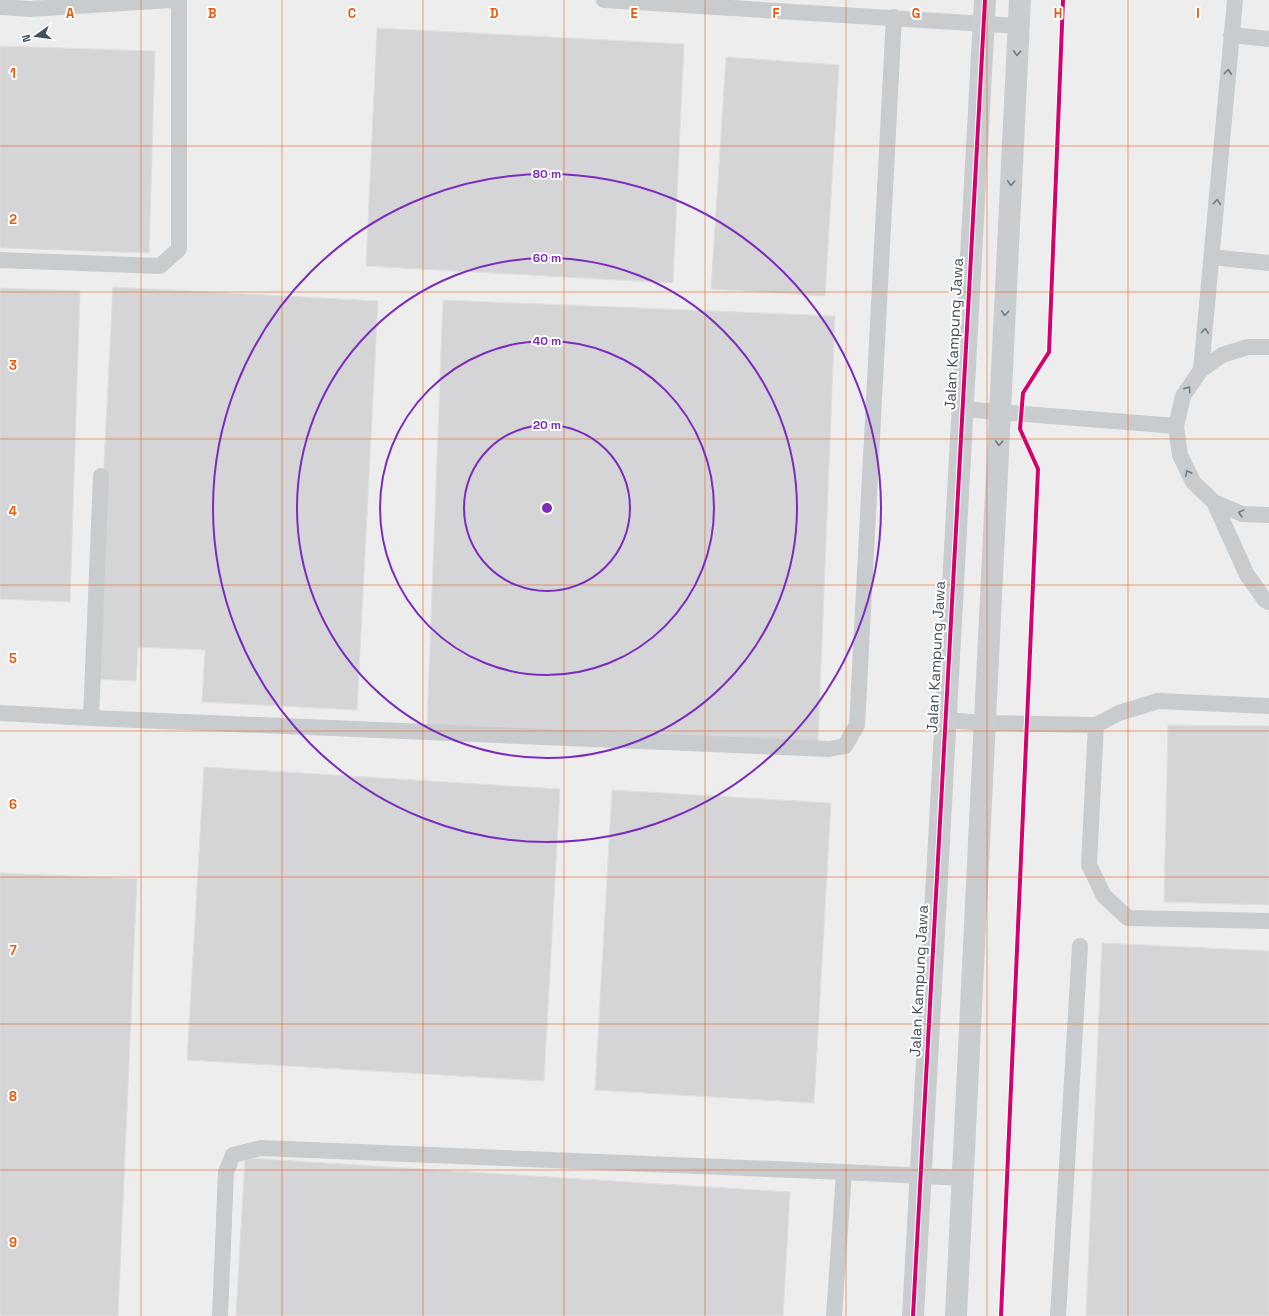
<svg xmlns="http://www.w3.org/2000/svg" width="1269" height="1316" font-family="'Space Grotesk',sans-serif">
	<style>
		.building { fill: #d5d5d7; stroke: #dfdfe0 }
		.lines { fill: none; stroke-linecap: round; stroke-linejoin: round }
		.lane { stroke: #c9ccce; stroke-width: 16 }
		.secondary { stroke: #c9cdd0; stroke-width: 22 }
		.cycleway-casing { stroke: #fff; stroke-width: 6 }
		.cycleway { stroke: #d6006c; stroke-width: 4 }
		.oneway { stroke: #727c84 }
		.oneway2 { stroke: #727b83 }
		.grid { fill: none; stroke: #e8590c; stroke-width: 1; stroke-opacity: 0.55 }
		.ring { fill: none; stroke: #7b2cbf; stroke-width: 2 }
		.labels { text-anchor: middle; stroke-width: 4; stroke-linejoin: round; paint-order: stroke }
		.street-label { font-size: 15px; fill: #43505b; stroke: #fff }
		.grid-label { font-size: 13px; text-anchor: middle; font-weight: bold; fill: #e8590c; stroke: #fff; stroke-width: 4; stroke-linejoin: round; paint-order: stroke }
		.centre { fill: #7b2cbf; stroke: #fff; stroke-width: 2 }
		.ring-label { font-size: 12px; text-anchor: middle; font-weight: bold; fill: #7b2cbf; stroke: #fff; stroke-width: 4; stroke-linejoin: round; paint-order: stroke }
	</style>
	<rect width="100%" height="100%" fill="#eeeded"/>
	<path class="building" d="M 377,28 L 684,44 L 673,283 L 366,266 Z
		M 0,46 L 155,51 L 149,253 L 0,248 Z
		M 726,57 L 839,65 L 825,296 L 711,289 Z
		M 113,287 L 378,301 L 357,710 L 202,702 L 205,650 L 138,647 L 136,681 L 93,679 Z
		M 0,288 L 80,291 L 70,602 L 0,599 Z
		M 443,300 L 835,316 L 818,742 L 427,725 Z
		M 1168,725 L 1269,726 L 1269,905 L 1164,902 Z
		M 204,767 L 560,789 L 544,1081 L 187,1060 Z
		M 612,790 L 831,803 L 814,1103 L 595,1090 Z
		M 0,873 L 137,879 L 118,1316 L 0,1316 Z
		M 1102,943 L 1269,951 L 1269,1316 L 1086,1316 Z
		M 245,1158 L 790,1192 L 783,1316 L 236,1316 Z"/>
	<g class="lines">
		<path class="lane" d="M 604,0 L 1019,26
			M 0,7 L 30,9 L 171,0
			M 1231,35 L 1269,39
			M 1212,257 L 1269,263
			M 0,260 L 160,266 L 179,249 L 179,0
			M 1269,347 L 1248,347 L 1222,355 L 1201,370 L 1183,396 L 1176,426 L 1180,455 L 1193,482 L 1214,502 L 1242,514 L 1269,515
			M 1201,370 L 1235,0
			M 962,409 L 1176,426
			M 1214,502 L 1247,575 L 1265,600 L 1269,602
			M 0,713 L 91,718 L 829,749 L 845,746 L 857,725 L 894,17
			M 91,718 L 101,476
			M 945,720 L 985,723 L 1096,725 L 1119,713 L 1158,701 L 1269,706
			M 1096,725 L 1089,865 L 1104,896 L 1128,918 L 1269,921
			M 220,1316 L 226,1172 L 233,1155 L 261,1148 L 844,1172 L 963,1178
			M 834,1316 L 844,1172
			M 1058,1316 L 1080,946"/>
		<path class="secondary" d="M 913,1316 L 985,0
			M 956,1316 L 1020,0"/>
		<defs>
			<path id="cycleway" d="M 913,1316 L 985,0
				M 1001,1316 L 1038,469 L 1020,429 L 1023,393 L 1049,352 L 1063,0"/>
		</defs>
		<use href="#cycleway" class="cycleway-casing"/>
		<use href="#cycleway" class="cycleway"/>
	</g>
	<defs><path id="oneway-chevron" d="M-2-3.5L2.5 0L-2 3.5" fill="none" stroke-width="1.6" stroke-linecap="round" stroke-linejoin="round"/></defs>
	<g class="oneway">
		<use href="#oneway-chevron" transform="translate(1017 53) rotate(93)"/>
		<use href="#oneway-chevron" transform="translate(1011 183) rotate(93)"/>
		<use href="#oneway-chevron" transform="translate(1005 313) rotate(93)"/>
		<use href="#oneway-chevron" transform="translate(999 443) rotate(93)"/>
	</g>
	<g class="oneway2">
		<use href="#oneway-chevron" transform="translate(1228 72) rotate(-85)"/>
		<use href="#oneway-chevron" transform="translate(1217 202) rotate(-85)"/>
		<use href="#oneway-chevron" transform="translate(1205 331) rotate(-85)"/>
		<use href="#oneway-chevron" transform="translate(1188 389) rotate(-55)"/>
		<use href="#oneway-chevron" transform="translate(1188 473) rotate(-117)"/>
		<use href="#oneway-chevron" transform="translate(1241 513) rotate(-165)"/>
	</g>
	<path class="grid" d="M 141,0 L 141,1316M 282,0 L 282,1316M 423,0 L 423,1316M 564,0 L 564,1316M 705,0 L 705,1316M 846,0 L 846,1316M 987,0 L 987,1316M 1128,0 L 1128,1316M 0,146 L 1269,146M 0,292 L 1269,292M 0,439 L 1269,439M 0,585 L 1269,585M 0,731 L 1269,731M 0,877 L 1269,877M 0,1024 L 1269,1024M 0,1170 L 1269,1170"/>
	<g class="ring">
		<circle cx="547" cy="508" r="83"/>
		<circle cx="547" cy="508" r="167"/>
		<circle cx="547" cy="508" r="250"/>
		<circle cx="547" cy="508" r="334"/>
	</g>
	<g class="labels">
		<g class="street-label">
			<text transform="translate(954 334) rotate(-87)" y="5">Jalan Kampung Jawa</text>
			<text transform="translate(936 657) rotate(-87)" y="5">Jalan Kampung Jawa</text>
			<text transform="translate(919 981) rotate(-87)" y="5">Jalan Kampung Jawa</text>
		</g>
	</g>
	<g class="grid-label">
		<text x="70" y="18">A</text>
		<text x="212" y="18">B</text>
		<text x="352" y="18">C</text>
		<text x="494" y="18">D</text>
		<text x="634" y="18">E</text>
		<text x="776" y="18">F</text>
		<text x="916" y="18">G</text>
		<text x="1058" y="18">H</text>
		<text x="1198" y="18">I</text>
		<text x="13" y="78">1</text>
		<text x="13" y="224">2</text>
		<text x="13" y="370">3</text>
		<text x="13" y="516">4</text>
		<text x="13" y="663">5</text>
		<text x="13" y="809">6</text>
		<text x="13" y="955">7</text>
		<text x="13" y="1101">8</text>
		<text x="13" y="1247">9</text>
	</g>
	<circle cx="547" cy="508" r="6" class="centre"/>
	<g class="ring-label">
		<text x="547" y="178">80 m</text>
		<text x="547" y="262">60 m</text>
		<text x="547" y="345">40 m</text>
		<text x="547" y="429">20 m</text>
	</g>
	<g transform="translate(36 36) rotate(256)" stroke="#ffffff" stroke-width="3" paint-order="stroke">
	<path d="M0-3L7 15L0 10L-7 15Z" fill="#43505b"/>
	<text y="-6" font-size="11" font-weight="bold" text-anchor="middle" fill="#43505b">N</text>
	</g>
</svg>
